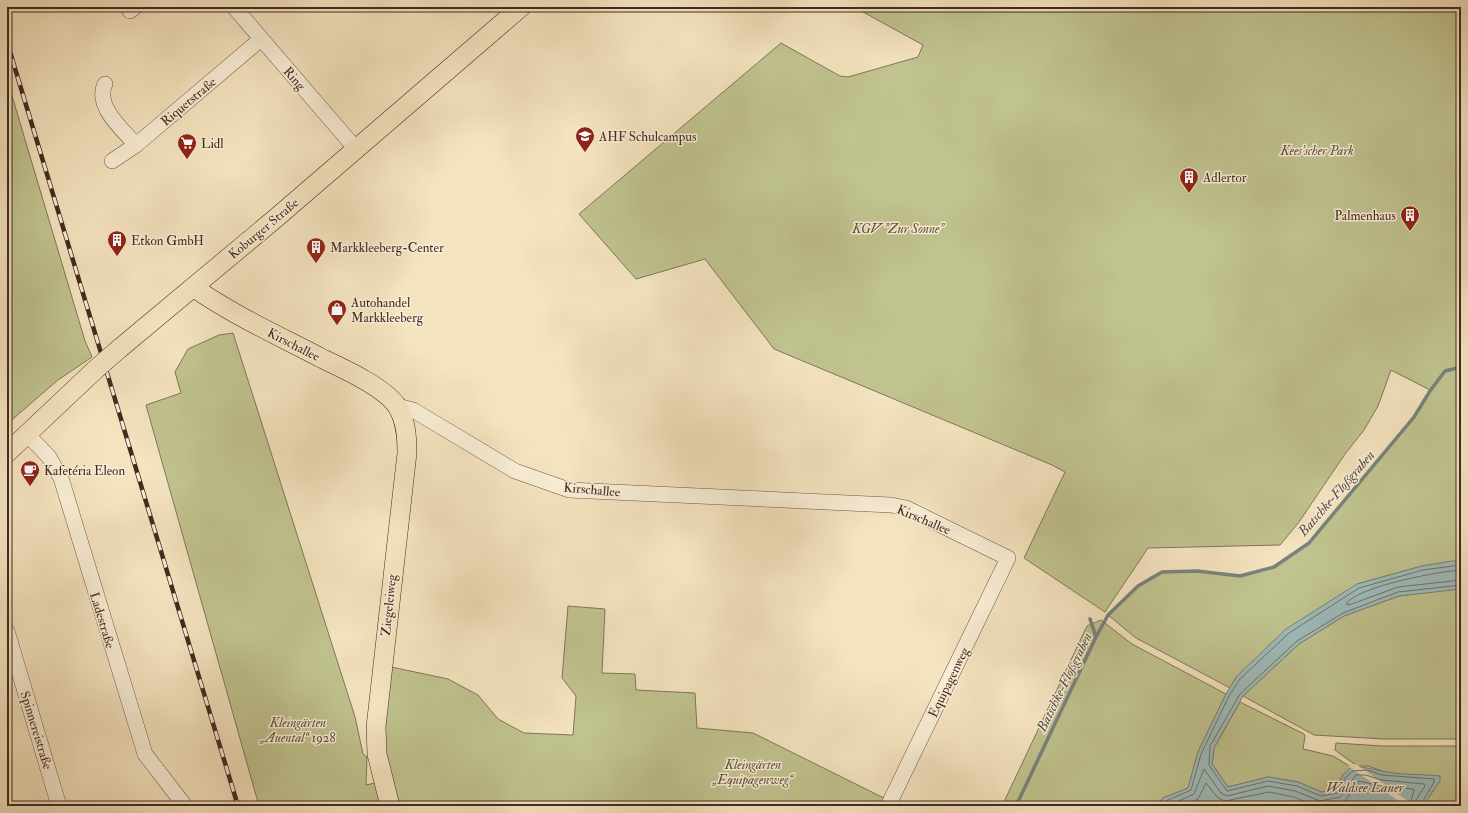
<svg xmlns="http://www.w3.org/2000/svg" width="1468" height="813" font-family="'IM FELL Double Pica',serif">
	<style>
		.green { fill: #c0c38f; stroke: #807658 }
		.water { fill: #9fbcbb; stroke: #79827d }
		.pier { fill: #f4e3bf }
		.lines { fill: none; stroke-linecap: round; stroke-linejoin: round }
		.shore { stroke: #70736e; stroke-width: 1 }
		.stream { stroke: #79827d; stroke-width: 3.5 }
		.minor-casing { stroke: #6e5848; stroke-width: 16 }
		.major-casing { stroke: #412a21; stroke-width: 20 }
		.minor { stroke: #f8edd5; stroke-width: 15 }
		.major { stroke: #f4e3bf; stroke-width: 19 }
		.rail-casing { stroke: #412a21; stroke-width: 4.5 }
		.rail { stroke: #f8edd5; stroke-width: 3; stroke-dasharray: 9; stroke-linecap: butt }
		.major-bridge-casing { stroke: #412a21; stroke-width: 20; stroke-linecap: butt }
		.major-bridge { stroke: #f4e3bf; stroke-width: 19 }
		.labels { text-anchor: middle; stroke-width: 3; stroke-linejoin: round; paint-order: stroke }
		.street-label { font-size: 13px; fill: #412a21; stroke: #f8edd5 }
		.poi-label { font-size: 13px; fill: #412a21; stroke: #f8edd5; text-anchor: start }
		.park-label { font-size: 13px; font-style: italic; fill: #61503c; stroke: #f8edd5 }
		.water-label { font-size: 14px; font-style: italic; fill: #584e48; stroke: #f8edd5 }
	</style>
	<rect width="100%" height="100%" fill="#f4e3bf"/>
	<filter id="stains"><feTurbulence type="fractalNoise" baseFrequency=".005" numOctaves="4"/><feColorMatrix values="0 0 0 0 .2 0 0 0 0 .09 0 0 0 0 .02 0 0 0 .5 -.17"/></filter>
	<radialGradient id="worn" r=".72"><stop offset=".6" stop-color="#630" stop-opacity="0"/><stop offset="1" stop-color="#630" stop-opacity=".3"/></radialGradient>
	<path class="green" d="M 854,7 L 1461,7 L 1461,561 L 1422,566 L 1357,584 L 1237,676 L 1230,688 L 1136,638 L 1108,615 L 1138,586 L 1162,572 L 1197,571 L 1240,576 L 1274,567 L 1309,543 L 1414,417 L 1430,390 L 1391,370 L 1378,406 L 1364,430 L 1345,454 L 1299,522 L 1280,545 L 1148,548 L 1105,612 L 1024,558 L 1065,472 L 1052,465 L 774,349 L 705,259 L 636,279 L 579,214 L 781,43 L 840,76 L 848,77 L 918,57 L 923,45 Z
		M 7,79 L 85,341 L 92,357 L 58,380 L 7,424 Z
		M 233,333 L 355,717 L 363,754 L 367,757 L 366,785 L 375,783 L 382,806 L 259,806 L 146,405 L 181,393 L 175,372 L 188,349 L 219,335 Z
		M 1448,589 L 1461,589 L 1461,739 L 1384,739 L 1314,735 L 1243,696 L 1299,644 L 1344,616 L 1399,596 Z
		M 568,606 L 605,609 L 602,673 L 635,674 L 636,690 L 695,693 L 697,728 L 753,733 L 890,801 L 888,806 L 390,806 L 379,763 L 382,665 L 448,679 L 478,695 L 498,719 L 524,733 L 573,735 L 576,696 L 562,678 Z
		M 1101,620 L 1132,644 L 1226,694 L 1198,752 L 1188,788 L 1163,798 L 1156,806 L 1002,806 L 1087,626 Z
		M 1240,702 L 1304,734 L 1305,736 L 1303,749 L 1333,756 L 1351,767 L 1343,775 L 1335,790 L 1321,792 L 1298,782 L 1268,777 L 1228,787 L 1212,764 L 1214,748 Z
		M 1336,743 L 1382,746 L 1461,746 L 1461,806 L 1423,806 L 1428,797 L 1382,771 L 1368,766 L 1357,766 L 1335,750 Z"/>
	<path class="water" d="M 1452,561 L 1461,561 L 1461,589 L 1399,596 L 1344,616 L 1299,644 L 1243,696 L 1214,748 L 1212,764 L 1228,787 L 1268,777 L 1298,782 L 1322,792 L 1335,790 L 1343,775 L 1351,767 C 1363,766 1371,769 1382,771 C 1400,775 1421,774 1440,776 L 1440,781 L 1423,806 L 1156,806 L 1163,798 L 1188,788 L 1198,752 L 1226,694 L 1237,676 L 1286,629 L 1357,584 L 1422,566 Z"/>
	<path class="pier" d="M 1356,764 L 1415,806 L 1406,806 L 1348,766 Z"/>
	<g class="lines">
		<path class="shore" d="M 1461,570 C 1440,571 1356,587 1346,604 L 1349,605 L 1398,587 L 1461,580
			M 1161,806 L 1166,801 L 1191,790 L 1201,754 L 1229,696 L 1240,679 L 1289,633 L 1359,588 L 1423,570 L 1461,565
			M 1168,806 L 1194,794 L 1204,769 L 1221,793 L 1227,796 L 1268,786 L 1295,791 L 1320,801 L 1340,797 L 1356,775 L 1366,775 L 1381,780 L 1424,784 L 1425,786 L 1416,800 L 1415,806
			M 1183,806 L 1198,799 L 1206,783 L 1218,798 L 1225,801 L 1269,792 L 1294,797 L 1315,806
			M 1332,806 L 1345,801 L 1359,781 L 1381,786 L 1413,789 L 1414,791 L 1409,806
			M 1420,806 L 1434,782 L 1434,779 L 1382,775 L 1367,770 L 1353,771 L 1346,777 L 1338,793 L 1321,796 L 1297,786 L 1268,781 L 1227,791 L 1209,765 L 1210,746 L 1240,694 L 1297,641 L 1343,613 L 1398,592 L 1461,585"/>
		<path class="stream" d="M 1090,619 L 1096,637
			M 1016,806 L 1096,637 L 1108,615 L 1138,586 L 1162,572 L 1197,571 L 1240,576 L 1274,567 L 1309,543 L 1414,417 L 1430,391 L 1445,371 L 1461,367"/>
		<defs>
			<path id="minor" d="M 234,7 L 356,149
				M 130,11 L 135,7
				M 105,84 C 94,106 124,131 136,145
				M 112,161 L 136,145 L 261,39
				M 397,406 L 413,410 L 515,471 L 569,490 L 891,505 L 906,508 L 1008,558 L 888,806
				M 26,433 L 49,457 L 61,478 L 145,754 L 185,806
				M 7,631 L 59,806"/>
			<path id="major" d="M 193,287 C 233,315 279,336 323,359 C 344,369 384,387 397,406 C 406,420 407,437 407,453 L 376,727 L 377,754 L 390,806
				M 119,349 L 276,218 L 521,7
				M 7,453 L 96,369"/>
		</defs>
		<use href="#minor" class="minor-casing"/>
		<use href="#major" class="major-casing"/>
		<use href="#minor" class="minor"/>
		<use href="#major" class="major"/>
		<defs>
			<path id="rail" d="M 7,42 L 238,806"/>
		</defs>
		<use href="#rail" class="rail-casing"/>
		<use href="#rail" class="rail"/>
		<defs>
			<path id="major-bridge" d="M 96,369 L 119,349"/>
		</defs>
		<use href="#major-bridge" class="major-bridge-casing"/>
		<use href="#major-bridge" class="major-bridge"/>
	</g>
	<defs>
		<symbol id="school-pin" viewBox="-11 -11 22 30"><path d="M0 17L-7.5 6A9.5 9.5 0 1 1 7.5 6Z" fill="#8f2418" stroke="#f8edd5"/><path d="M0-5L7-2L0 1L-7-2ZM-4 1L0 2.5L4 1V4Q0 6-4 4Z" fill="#fff"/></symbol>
		<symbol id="supermarket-pin" viewBox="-11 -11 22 30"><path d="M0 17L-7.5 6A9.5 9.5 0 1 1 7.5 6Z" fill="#8f2418" stroke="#f8edd5"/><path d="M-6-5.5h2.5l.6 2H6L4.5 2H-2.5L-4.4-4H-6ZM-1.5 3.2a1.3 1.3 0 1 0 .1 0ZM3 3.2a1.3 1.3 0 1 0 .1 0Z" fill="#fff"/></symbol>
		<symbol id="building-pin" viewBox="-11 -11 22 30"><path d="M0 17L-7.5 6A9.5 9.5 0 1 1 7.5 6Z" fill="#8f2418" stroke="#f8edd5"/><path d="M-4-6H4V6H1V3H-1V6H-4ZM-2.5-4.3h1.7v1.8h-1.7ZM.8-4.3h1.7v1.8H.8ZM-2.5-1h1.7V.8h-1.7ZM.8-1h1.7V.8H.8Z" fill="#fff"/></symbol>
		<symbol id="shop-pin" viewBox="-11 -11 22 30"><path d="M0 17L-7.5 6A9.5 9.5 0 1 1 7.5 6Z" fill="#8f2418" stroke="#f8edd5"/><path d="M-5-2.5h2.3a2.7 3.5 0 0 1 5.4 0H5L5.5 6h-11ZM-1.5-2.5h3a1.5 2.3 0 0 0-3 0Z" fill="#fff"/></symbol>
		<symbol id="cafe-pin" viewBox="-11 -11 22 30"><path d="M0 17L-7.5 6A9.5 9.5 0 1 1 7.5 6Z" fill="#8f2418" stroke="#f8edd5"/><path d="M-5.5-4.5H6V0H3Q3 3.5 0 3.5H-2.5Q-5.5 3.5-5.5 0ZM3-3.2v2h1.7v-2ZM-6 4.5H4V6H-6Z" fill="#fff"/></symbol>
	</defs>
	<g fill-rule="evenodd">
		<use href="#school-pin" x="574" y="125" width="22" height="30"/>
		<use href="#supermarket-pin" x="176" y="132" width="22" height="30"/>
		<use href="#building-pin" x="1178" y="166" width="22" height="30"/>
		<use href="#building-pin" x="1399" y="204" width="22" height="30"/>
		<use href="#building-pin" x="106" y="229" width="22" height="30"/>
		<use href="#building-pin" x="305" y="236" width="22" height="30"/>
		<use href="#shop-pin" x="326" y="298" width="22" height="30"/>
		<use href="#cafe-pin" x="19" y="459" width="22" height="30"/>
	</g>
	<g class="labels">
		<g class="street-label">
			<text transform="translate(295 78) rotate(49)" y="5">Ring</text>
			<text transform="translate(188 101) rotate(-40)" y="5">Riquetstraße</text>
			<text transform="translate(263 228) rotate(-40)" y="5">Koburger Straße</text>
			<text transform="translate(294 344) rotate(27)" y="5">Kirschallee</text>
			<text transform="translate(592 489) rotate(5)" y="5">Kirschallee</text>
			<text transform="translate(924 519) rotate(23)" y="5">Kirschallee</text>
			<text transform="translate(388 605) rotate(-84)" y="5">Ziegeleiweg</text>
			<text transform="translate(103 620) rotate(73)" y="5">Ladestraße</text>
			<text transform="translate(948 682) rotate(-64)" y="5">Equipagenweg</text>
			<text transform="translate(37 730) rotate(73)" y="5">Spinnereistraße</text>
		</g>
		<g class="poi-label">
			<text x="599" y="141">AHF Schulcampus</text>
			<text x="201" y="148">Lidl</text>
			<text x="1203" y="182">Adlertor</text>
			<text x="1396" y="220" text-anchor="end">Palmenhaus</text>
			<text x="131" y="245">Etkon GmbH</text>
			<text x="330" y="252">Markkleeberg-Center</text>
			<text x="351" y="307">Autohandel<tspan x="351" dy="15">Markkleeberg</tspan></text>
			<text x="44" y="475">Kafetéria Eleon</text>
		</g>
		<g class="park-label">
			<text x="1317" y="155">Kees'scher Park</text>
			<text x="898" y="233">KGV "Zur Sonne"</text>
			<text x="298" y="727">Kleingärten<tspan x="298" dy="15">„Auental“ 1928</tspan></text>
			<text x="753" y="769">Kleingärten<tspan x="753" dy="15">„Equipagenweg“</tspan></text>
		</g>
		<g class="water-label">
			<text transform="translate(1336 493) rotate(-49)" y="5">Batschke‐Floßgraben</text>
			<text transform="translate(1064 682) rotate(-64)" y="5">Batschke‐Floßgraben</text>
			<text x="1365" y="792">Waldsee Lauer</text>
		</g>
	</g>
	<rect width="1468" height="813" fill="none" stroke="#f4e3bf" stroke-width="24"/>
	<rect x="8" y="8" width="1452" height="797" fill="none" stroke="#412a21" stroke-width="2"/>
	<rect x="12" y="12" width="1444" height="789" fill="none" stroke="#412a21"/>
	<rect width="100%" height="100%" filter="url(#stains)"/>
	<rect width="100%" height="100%" fill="url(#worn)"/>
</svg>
